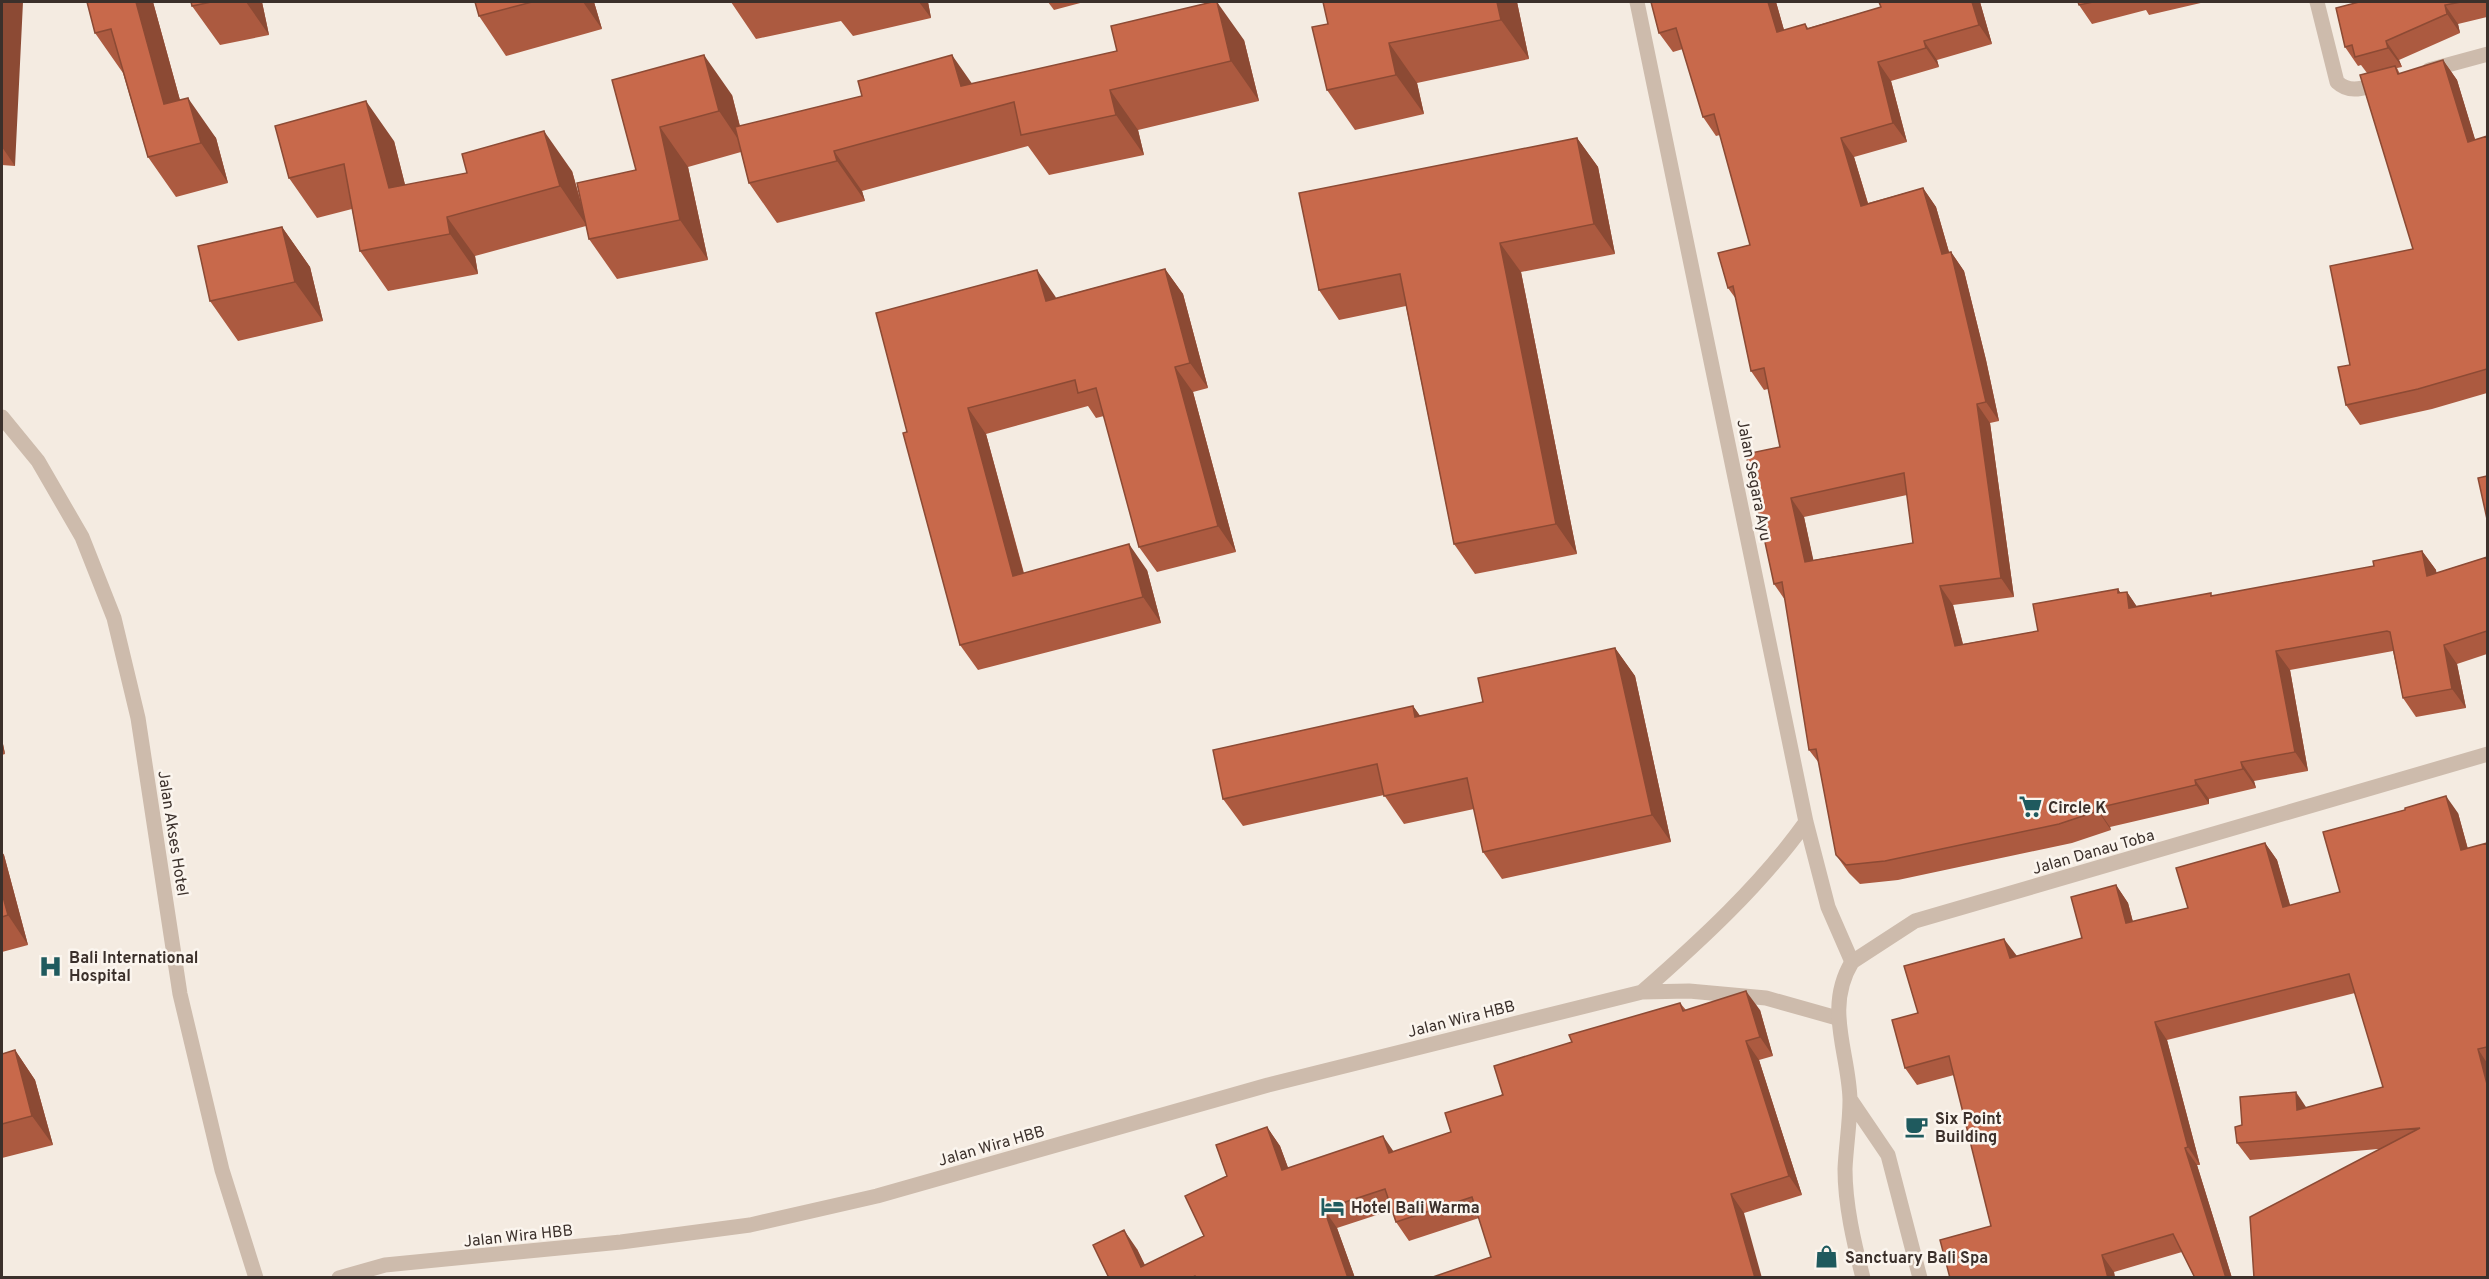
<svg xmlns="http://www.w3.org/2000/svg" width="2489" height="1279" font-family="Overpass,sans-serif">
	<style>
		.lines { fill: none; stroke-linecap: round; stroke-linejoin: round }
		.minor { stroke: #cdbbac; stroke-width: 15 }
		.tertiary { stroke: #cdbbac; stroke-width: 15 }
		.wall { fill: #ac5a40; fill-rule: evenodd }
		.shaded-wall { fill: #8c4a34 }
		.building { fill: #c8694b; stroke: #8c4a34; stroke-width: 1.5; fill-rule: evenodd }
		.labels { text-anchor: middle; stroke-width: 5; stroke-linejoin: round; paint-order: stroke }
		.street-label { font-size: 16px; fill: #3b302b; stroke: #fbf5ee }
		.poi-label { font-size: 16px; font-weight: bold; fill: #3b302b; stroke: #fbf5ee; text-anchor: start }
	</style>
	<rect width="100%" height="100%" fill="#f4ebe1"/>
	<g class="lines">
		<path class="minor" d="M 1637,2 L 1806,822 L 1828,907 L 1852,962
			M 2317,2 L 2337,82 C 2351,95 2365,87 2382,83
			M 2429,70 L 2488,54
			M 2,417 L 38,461 L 82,537 L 114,618 L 138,718 L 180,994 L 222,1170 L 256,1278
			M 1642,992 C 1701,940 1760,886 1806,822
			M 339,1278 L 385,1265 L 621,1242 L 750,1225 L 877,1196 L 1268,1085 L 1642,992 L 1689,991 L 1766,998 L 1837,1018"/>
		<path class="tertiary" d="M 1850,1099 L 1888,1155 L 1920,1278
			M 1863,1278 C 1854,1243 1845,1205 1845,1169 C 1846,1146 1850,1123 1850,1100 C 1849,1053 1824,1008 1852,962 L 1915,921 L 2488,754"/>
	</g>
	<path class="wall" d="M 2,2 L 15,166 L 2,165 Z
		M 87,2 L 153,2 L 180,100 L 216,138 L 228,183 L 176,197 L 148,157 L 123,73 L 95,33 Z
		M 191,2 L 262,2 L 269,35 L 220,45 L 192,6 Z
		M 475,2 L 594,2 L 602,29 L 506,56 L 479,16 Z
		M 731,2 L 928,2 L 931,18 L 853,36 L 841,21 L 756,39 Z
		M 1048,2 L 1084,2 L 1054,10 Z
		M 1517,2 L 1529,59 L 1417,83 L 1424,114 L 1355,130 L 1327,90 L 1328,24 Z
		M 1651,2 L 1776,2 L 1784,30 L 1805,24 L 1808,28 L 1881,7 L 1879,2 L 1980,2 L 1992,44 L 1937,60 L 1939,67 L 1891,81 L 1907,142 L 1854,157 L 1868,203 L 1923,188 L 1936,207 L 1949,252 L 1951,252 L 1964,271 L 1986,360 L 1999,421 L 1990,423 L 2014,597 L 1953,605 L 1963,644 L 2038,631 L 2118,589 L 2120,593 L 2127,592 L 2136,606 L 2212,596 L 2374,566 L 2422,551 L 2436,570 L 2436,573 L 2487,557 L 2487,654 L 2457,664 L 2466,708 L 2416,717 L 2403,698 L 2393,651 L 2290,670 L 2308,771 L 2254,781 L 2256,788 L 2209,799 L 2209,804 L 2110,827 L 2111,830 L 2072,843 L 1898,880 L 1860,884 L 1849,873 L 1836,855 L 1819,763 L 1809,750 L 1785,600 L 1774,584 L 1780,447 L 1768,389 L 1764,390 L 1751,371 L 1736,299 L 1728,288 L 1750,245 L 1720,135 L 1716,136 L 1703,117 L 1683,49 L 1673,52 L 1659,33 ZM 1907,495 L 1913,543 L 1813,560 L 1804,517 Z
		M 2078,2 L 2205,2 L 2149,15 L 2146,10 L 2092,24 L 2079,5 Z
		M 2359,2 L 2487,2 L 2487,17 L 2458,24 L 2460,33 L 2399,60 L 2402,67 L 2397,68 L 2400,74 L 2443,60 L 2457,80 L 2475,140 L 2487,136 L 2487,393 L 2432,409 L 2360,425 L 2346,405 L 2350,365 L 2413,249 L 2367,73 L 2361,65 L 2358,66 L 2345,47 Z
		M 1244,40 L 1259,101 L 1138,130 L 1144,155 L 1049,175 L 1028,146 L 862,191 L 865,201 L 777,223 L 749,183 L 741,152 L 688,167 L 708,260 L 617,279 L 589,239 L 586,226 L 475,256 L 478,274 L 388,291 L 360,251 L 352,209 L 317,218 L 289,178 L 394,141 L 405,185 L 572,171 L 581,202 L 636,170 L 612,80 L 732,95 L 740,126 L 972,84 Z
		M 1577,138 L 1598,167 L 1615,254 L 1521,272 L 1577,554 L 1475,574 L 1454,544 L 1406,306 L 1339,320 L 1319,290 Z
		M 282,227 L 310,267 L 323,321 L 238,341 L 210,301 Z
		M 1165,269 L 1183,294 L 1208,388 L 1193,392 L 1236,552 L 1157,572 L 1139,547 L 1104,416 L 1096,418 L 1088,406 L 986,434 L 1024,573 L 1147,570 L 1161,623 L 978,670 L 960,645 L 907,432 L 1055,296 L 1056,298 Z
		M 1615,648 L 1635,676 L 1671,842 L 1502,879 L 1483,852 L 1474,809 L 1404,824 L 1384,795 L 1243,826 L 1223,799 L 1413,706 L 1420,716 L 1483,702 Z
		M 2,739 L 5,754 L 2,755 Z
		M 2458,813 L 2468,849 L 2487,843 L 2487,1278 L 2378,1149 L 2250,1160 L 2237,1143 L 2306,1108 L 2383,1087 L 2355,993 L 2167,1040 L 2200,1165 L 2197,1165 L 2232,1278 L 2195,1278 L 2182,1252 L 2114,1272 L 2115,1278 L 1950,1278 L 1991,1226 L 1954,1075 L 1917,1085 L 1905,1068 L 1918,1013 L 2016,956 L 2082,938 L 2116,885 L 2128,903 L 2133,922 L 2188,908 L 2265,843 L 2277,860 L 2290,906 L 2340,892 Z
		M 2,852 L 4,855 L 28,945 L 2,952 Z
		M 1680,1003 L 1686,1010 L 1760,1010 L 1773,1056 L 1759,1060 L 1802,1195 L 1744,1213 L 1491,1257 L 1479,1218 L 1409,1241 L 1396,1222 L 1392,1210 L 1337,1228 L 1355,1278 L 1109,1278 L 1137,1249 L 1145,1265 L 1204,1236 L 1227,1176 L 1267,1127 L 1280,1146 L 1288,1168 L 1394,1152 L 1451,1132 L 1572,1042 Z
		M 15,1050 L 35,1080 L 53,1145 L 2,1158 L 2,1054 Z"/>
	<path class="shaded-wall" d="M 2,2 L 23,2 L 15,166 L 2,147 Z
		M 136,2 L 153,2 L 192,144 L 164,104 Z
		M 246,2 L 262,2 L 269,35 Z
		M 583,2 L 594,2 L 602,29 Z
		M 919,2 L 928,2 L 931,18 Z
		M 1217,2 L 1244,40 L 1259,101 L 1231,61 Z
		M 1497,2 L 1517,2 L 1529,59 L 1501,20 Z
		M 1768,2 L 1776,2 L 1790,51 L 1777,32 Z
		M 1972,2 L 1980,2 L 1992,44 L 1979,25 Z
		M 2445,5 L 2458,24 L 2460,33 L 2447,14 Z
		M 1924,41 L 1937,60 L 1939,67 L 1926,48 Z
		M 2386,41 L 2399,60 L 2402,67 L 2388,48 Z
		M 1389,43 L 1417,83 L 1424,114 L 1396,75 Z
		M 704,55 L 732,95 L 746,151 L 719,111 Z
		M 952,55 L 980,95 L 961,86 Z
		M 2443,60 L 2457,80 L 2482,162 L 2468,142 Z
		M 1878,62 L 1891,81 L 1907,142 L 1893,123 Z
		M 1110,90 L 1138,130 L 1144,155 L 1116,115 Z
		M 188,98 L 216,138 L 228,183 L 201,143 Z
		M 366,101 L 394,141 L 416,228 L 389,188 Z
		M 660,127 L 688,167 L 708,260 L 680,220 Z
		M 544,131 L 572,171 L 587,226 L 560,186 Z
		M 1577,138 L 1598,167 L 1615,254 L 1594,224 Z
		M 1841,138 L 1854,157 L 1874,224 L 1861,206 Z
		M 834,151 L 862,191 L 865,201 L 837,161 Z
		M 1923,188 L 1936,207 L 1955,273 L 1942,254 Z
		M 447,217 L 475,256 L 478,274 L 450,234 Z
		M 282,227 L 310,267 L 323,321 L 295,282 Z
		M 1500,243 L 1521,272 L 1577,554 L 1556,524 Z
		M 1951,252 L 1964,271 L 1986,360 L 1999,421 L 1986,402 Z
		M 1165,269 L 1183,294 L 1208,388 L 1190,363 Z
		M 1037,270 L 1055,296 L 1063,326 L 1046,301 Z
		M 1175,367 L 1193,392 L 1236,552 L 1218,526 Z
		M 1977,404 L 1990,423 L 2014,597 L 2001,578 Z
		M 968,408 L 986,434 L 1031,601 L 1013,576 Z
		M 1791,498 L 1804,517 L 1818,581 L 1805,562 Z
		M 1129,544 L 1147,570 L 1161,623 L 1143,597 Z
		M 2422,551 L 2436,570 L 2441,595 L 2427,576 Z
		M 1940,586 L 1953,605 L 1968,665 L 1955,646 Z
		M 2118,589 L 2129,605 L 2127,592 L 2140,611 L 2143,627 L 2118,593 Z
		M 2444,645 L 2457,664 L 2466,708 L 2452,689 Z
		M 1615,648 L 1635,676 L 1671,842 L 1652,815 Z
		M 2276,651 L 2290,670 L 2308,771 L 2295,752 Z
		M 1413,706 L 1433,734 L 1415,717 Z
		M 2,739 L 5,754 L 2,748 Z
		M 2241,762 L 2254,781 L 2256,788 L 2243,769 Z
		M 2195,780 L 2209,799 L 2209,804 L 2196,785 Z
		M 2446,796 L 2458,813 L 2473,868 L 2461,850 Z
		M 2097,808 L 2110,827 L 2111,830 L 2098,811 Z
		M 2265,843 L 2277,860 L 2296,925 L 2283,907 Z
		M 2,852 L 4,855 L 28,945 L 8,915 L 2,893 Z
		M 2116,885 L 2128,903 L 2138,941 L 2126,923 Z
		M 2004,939 L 2017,956 L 2010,958 Z
		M 1746,991 L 1760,1010 L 1773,1056 L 1760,1037 Z
		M 2155,1022 L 2167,1040 L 2200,1165 L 2188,1147 Z
		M 1746,1041 L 1759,1060 L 1802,1195 L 1789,1176 Z
		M 2478,1049 L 2487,1063 L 2487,1084 Z
		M 15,1050 L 35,1080 L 53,1145 L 32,1116 Z
		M 2296,1092 L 2308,1110 L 2297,1110 Z
		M 1267,1127 L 1280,1146 L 1296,1189 L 1282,1170 Z
		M 1383,1136 L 1396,1155 L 1389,1153 Z
		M 2185,1148 L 2197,1165 L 2232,1278 L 2226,1278 Z
		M 1731,1194 L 1744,1213 L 1762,1278 L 1755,1278 Z
		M 1324,1209 L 1337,1228 L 1355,1278 L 1348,1278 Z
		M 1124,1230 L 1137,1249 L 1151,1278 L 1141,1267 Z
		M 2102,1255 L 2114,1272 L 2115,1278 L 2108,1278 Z"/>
	<path class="building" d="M 87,2 L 136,2 L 164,104 L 188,98 L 201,143 L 148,157 L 111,29 L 95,33 Z
		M 191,2 L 211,2 L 192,6 Z
		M 475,2 L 532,2 L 479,16 Z
		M 1212,2 L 1217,2 L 1231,61 L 1110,90 L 1116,115 L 1021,135 L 1014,102 L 834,151 L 837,161 L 749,183 L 735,127 L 862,96 L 858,81 L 952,55 L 961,86 L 1117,51 L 1111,26 Z
		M 1323,2 L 1497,2 L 1501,20 L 1389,43 L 1396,75 L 1327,90 L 1312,27 L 1328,24 Z
		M 1651,2 L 1768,2 L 1777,32 L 1805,24 L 1807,29 L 1881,7 L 1879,2 L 1972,2 L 1979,25 L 1924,41 L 1926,48 L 1878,62 L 1893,123 L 1841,138 L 1861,206 L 1923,188 L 1942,254 L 1951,252 L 1972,341 L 1986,402 L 1977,404 L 2001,578 L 1940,586 L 1955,646 L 2038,631 L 2033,604 L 2118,589 L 2118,593 L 2127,592 L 2129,608 L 2211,593 L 2211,596 L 2374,566 L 2373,561 L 2422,551 L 2427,576 L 2487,557 L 2487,631 L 2444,645 L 2452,689 L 2403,698 L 2390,632 L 2387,631 L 2276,651 L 2295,752 L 2241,762 L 2243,769 L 2195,780 L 2196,785 L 2097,808 L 2098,811 L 2059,824 L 1885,861 L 1846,865 L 1836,855 L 1816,749 L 1809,750 L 1782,582 L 1774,584 L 1746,454 L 1780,447 L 1764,368 L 1751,371 L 1733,286 L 1728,288 L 1718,253 L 1750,245 L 1714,114 L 1703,117 L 1676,28 L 1659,33 ZM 1904,473 L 1913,543 L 1805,562 L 1791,498 Z
		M 2078,2 L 2093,2 L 2079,5 Z
		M 2359,2 L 2461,2 L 2445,5 L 2447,14 L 2386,41 L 2388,48 L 2355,57 L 2352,45 L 2345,47 L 2336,8 Z
		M 704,55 L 719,111 L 660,127 L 680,220 L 589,239 L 577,183 L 636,170 L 612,80 Z
		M 2443,60 L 2468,142 L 2487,136 L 2487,369 L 2418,389 L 2346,405 L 2338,367 L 2350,365 L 2330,266 L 2413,249 L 2360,75 L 2395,66 L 2398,74 Z
		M 366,101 L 389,188 L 467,173 L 462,154 L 544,131 L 560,186 L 447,217 L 450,234 L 360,251 L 344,164 L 289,178 L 275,126 Z
		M 1577,138 L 1594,224 L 1500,243 L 1556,524 L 1454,544 L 1400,274 L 1319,290 L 1299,193 Z
		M 282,227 L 295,282 L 210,301 L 198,246 Z
		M 1165,269 L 1190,363 L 1175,367 L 1218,526 L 1139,547 L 1096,388 L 1078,393 L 1075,380 L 968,408 L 1013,576 L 1129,544 L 1143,597 L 960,645 L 903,433 L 907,432 L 876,313 L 1037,270 L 1046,301 Z
		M 2487,476 L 2487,519 L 2478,478 Z
		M 1615,648 L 1652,815 L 1483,852 L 1467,778 L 1384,796 L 1377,764 L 1223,799 L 1213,750 L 1413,706 L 1415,717 L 1483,702 L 1478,678 Z
		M 2446,796 L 2461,850 L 2487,843 L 2487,1047 L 2478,1049 L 2487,1084 L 2487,1278 L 2254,1278 L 2250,1217 L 2420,1128 L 2237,1143 L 2235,1127 L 2242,1125 L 2240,1097 L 2296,1092 L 2297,1110 L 2383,1087 L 2349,974 L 2155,1022 L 2188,1147 L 2185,1148 L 2226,1278 L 2195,1278 L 2173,1234 L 2102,1255 L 2108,1278 L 1950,1278 L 1940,1240 L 1991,1226 L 1949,1056 L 1905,1068 L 1892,1020 L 1918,1013 L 1904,966 L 2004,939 L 2010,958 L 2082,938 L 2071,897 L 2116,885 L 2126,923 L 2188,908 L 2176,868 L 2265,843 L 2283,907 L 2340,892 L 2323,832 L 2405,810 L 2405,808 Z
		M 2,893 L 8,915 L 2,917 Z
		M 1746,991 L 1760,1037 L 1746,1041 L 1789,1176 L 1731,1194 L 1755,1278 L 1430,1278 L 1491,1257 L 1472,1197 L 1396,1222 L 1385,1189 L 1324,1209 L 1348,1278 L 1196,1278 L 1195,1276 L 1191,1278 L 1109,1278 L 1093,1245 L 1124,1230 L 1141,1267 L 1204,1236 L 1185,1196 L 1227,1176 L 1216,1145 L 1267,1127 L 1282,1170 L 1383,1136 L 1389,1153 L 1451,1132 L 1445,1113 L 1503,1095 L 1494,1066 L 1572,1042 L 1569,1035 L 1680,1003 L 1683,1011 Z
		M 15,1050 L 32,1116 L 2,1124 L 2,1054 Z"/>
	<defs>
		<symbol id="supermarket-bare" viewBox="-9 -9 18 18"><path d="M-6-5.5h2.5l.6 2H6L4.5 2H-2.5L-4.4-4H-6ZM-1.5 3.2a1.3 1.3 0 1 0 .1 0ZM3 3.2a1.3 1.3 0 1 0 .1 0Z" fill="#1f5a5e" stroke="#fbf5ee" stroke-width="2.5" paint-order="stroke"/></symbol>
		<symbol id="hospital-bare" viewBox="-9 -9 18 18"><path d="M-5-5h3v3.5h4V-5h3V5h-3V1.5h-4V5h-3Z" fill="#1f5a5e" stroke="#fbf5ee" stroke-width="2.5" paint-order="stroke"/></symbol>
		<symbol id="cafe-bare" viewBox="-9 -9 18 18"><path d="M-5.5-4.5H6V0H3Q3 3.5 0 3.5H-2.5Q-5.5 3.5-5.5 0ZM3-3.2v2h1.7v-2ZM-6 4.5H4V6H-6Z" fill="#1f5a5e" stroke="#fbf5ee" stroke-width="2.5" paint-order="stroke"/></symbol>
		<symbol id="hotel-bare" viewBox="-9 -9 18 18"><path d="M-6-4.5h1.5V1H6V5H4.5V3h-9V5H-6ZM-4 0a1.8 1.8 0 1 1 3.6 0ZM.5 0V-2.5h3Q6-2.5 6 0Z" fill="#1f5a5e" stroke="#fbf5ee" stroke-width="2.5" paint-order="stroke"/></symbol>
		<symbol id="shop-bare" viewBox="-9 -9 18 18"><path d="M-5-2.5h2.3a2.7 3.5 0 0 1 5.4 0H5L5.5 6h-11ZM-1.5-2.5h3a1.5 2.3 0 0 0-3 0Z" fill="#1f5a5e" stroke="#fbf5ee" stroke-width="2.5" paint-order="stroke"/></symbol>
	</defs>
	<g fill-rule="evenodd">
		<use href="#supermarket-bare" x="2014" y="790" width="33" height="33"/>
		<use href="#hospital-bare" x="34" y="950" width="33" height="33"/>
		<use href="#cafe-bare" x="1900" y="1110" width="33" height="33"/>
		<use href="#hotel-bare" x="1316" y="1190" width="33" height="33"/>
		<use href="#shop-bare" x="1810" y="1240" width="33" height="33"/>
	</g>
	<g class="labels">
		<g class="street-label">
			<text transform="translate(1755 480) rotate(79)" y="6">Jalan Segara Ayu</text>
			<text transform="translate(174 833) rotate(81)" y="6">Jalan Akses Hotel</text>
			<text transform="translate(2093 851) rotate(-16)" y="6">Jalan Danau Toba</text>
			<text transform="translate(1461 1018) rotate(-14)" y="6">Jalan Wira HBB</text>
			<text transform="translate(991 1145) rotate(-16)" y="6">Jalan Wira HBB</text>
			<text transform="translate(518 1235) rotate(-6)" y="6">Jalan Wira HBB</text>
		</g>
		<g class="poi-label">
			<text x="2048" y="813">Circle K</text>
			<text x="69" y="963">Bali International<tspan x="69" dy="18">Hospital</tspan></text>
			<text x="1935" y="1124">Six Point<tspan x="1935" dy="18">Building</tspan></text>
			<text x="1351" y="1213">Hotel Bali Warma</text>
			<text x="1845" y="1263">Sanctuary Bali Spa</text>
		</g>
	</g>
	<rect width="2489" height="1279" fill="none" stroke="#3b302b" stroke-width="6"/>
</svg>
